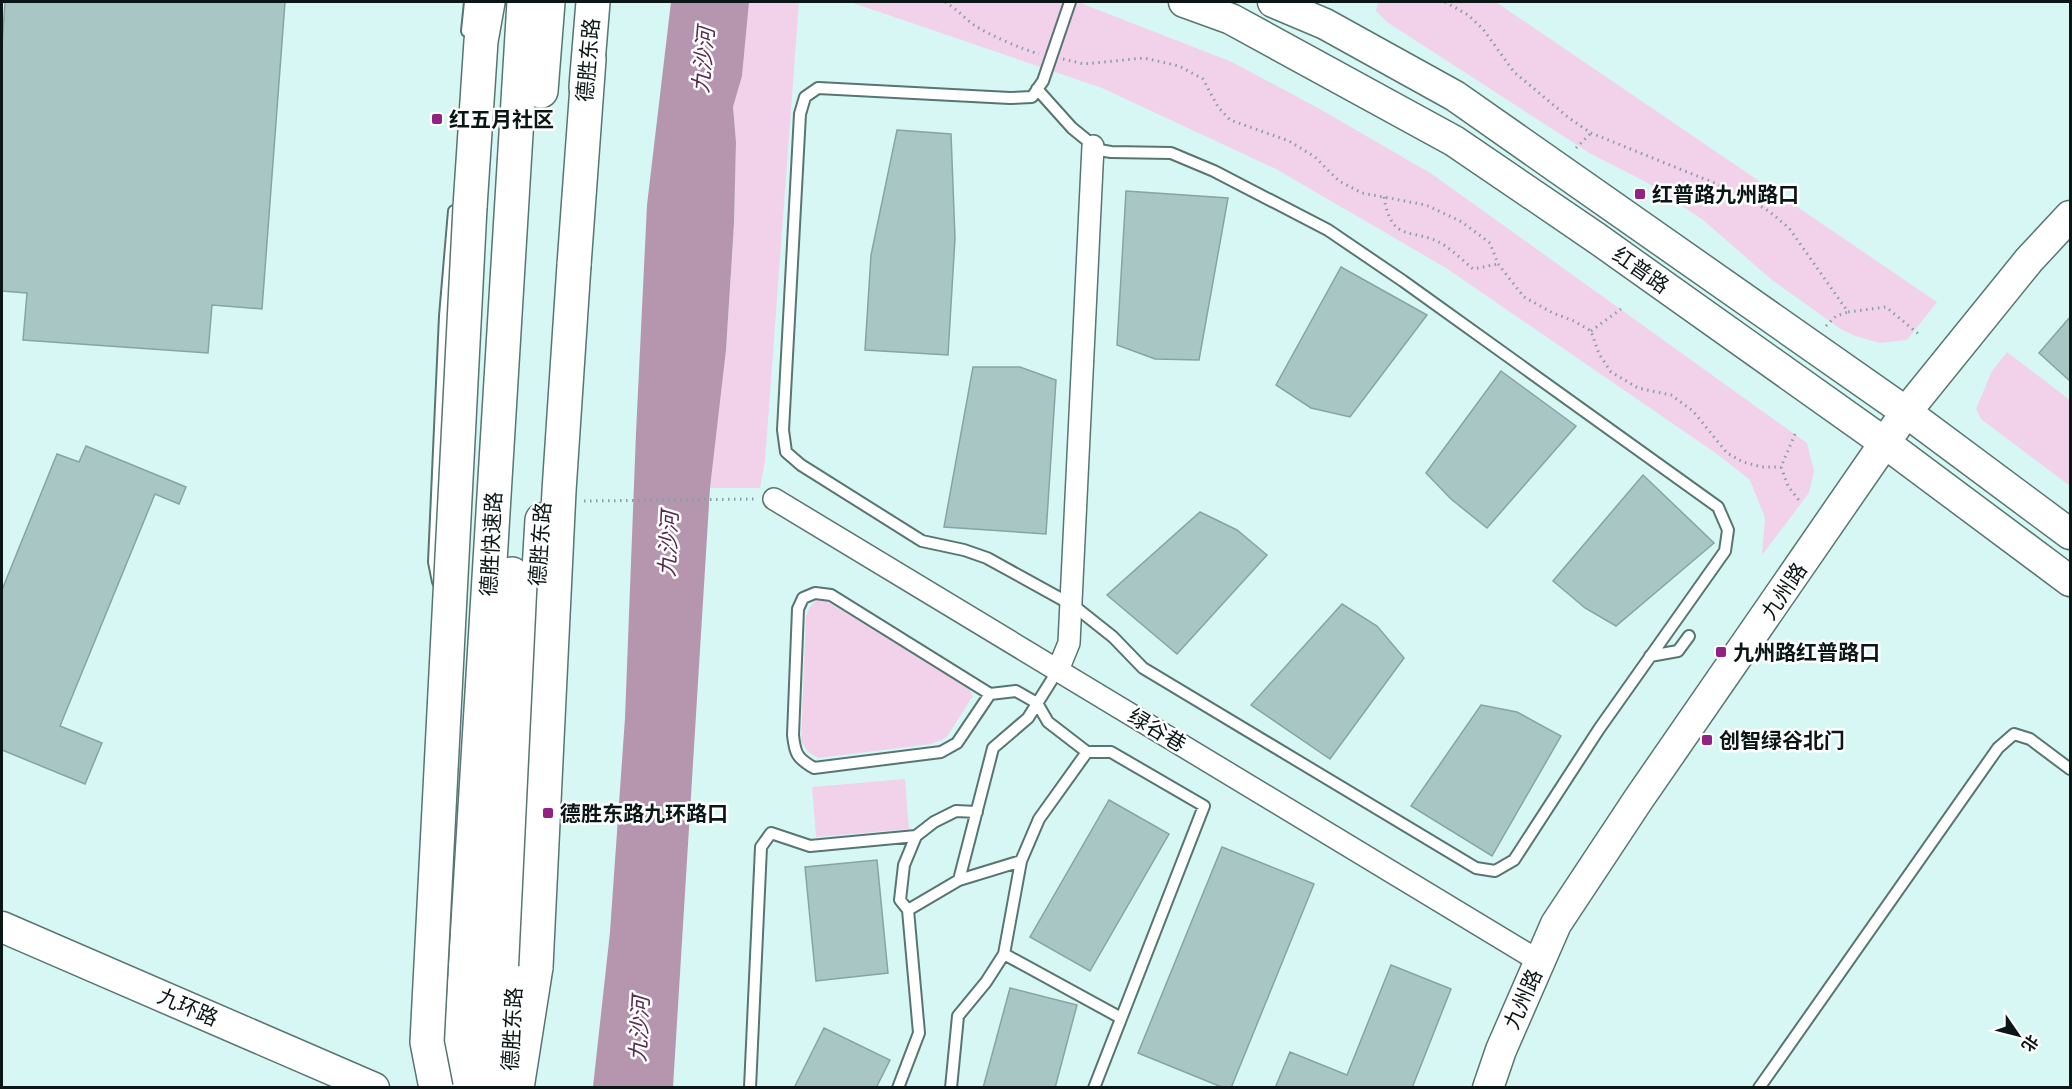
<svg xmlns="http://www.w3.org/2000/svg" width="2072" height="1089" font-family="Merriweather,'Noto Sans SC',serif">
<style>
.green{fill:#f2d2eb}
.water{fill:#b695af}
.building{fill:#a8c7c4;stroke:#86a5a2;stroke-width:1.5}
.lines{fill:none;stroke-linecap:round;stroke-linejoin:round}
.lane-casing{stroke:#587572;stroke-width:14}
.street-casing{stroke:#587572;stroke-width:24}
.secondary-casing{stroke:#587572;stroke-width:33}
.primary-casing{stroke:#587572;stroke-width:36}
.highway-casing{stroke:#587572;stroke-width:36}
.path{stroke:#879f9d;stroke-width:3;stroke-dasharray:1.5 4.5;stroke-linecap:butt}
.lane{stroke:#fff;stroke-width:10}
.street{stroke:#fff;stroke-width:21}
.secondary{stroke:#fff;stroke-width:30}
.primary{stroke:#fff;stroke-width:33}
.highway{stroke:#fff;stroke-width:33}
.highway-bridge-casing{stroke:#587572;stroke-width:36;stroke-linecap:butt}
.highway-bridge{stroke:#fff;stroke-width:33}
.poi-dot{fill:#912284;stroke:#fff;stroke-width:2}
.labels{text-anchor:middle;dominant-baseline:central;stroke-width:5;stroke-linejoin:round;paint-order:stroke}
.street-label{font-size:21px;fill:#0b1716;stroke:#fff}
.poi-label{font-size:21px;font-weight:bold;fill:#0b1716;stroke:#fff;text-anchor:start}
.water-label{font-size:22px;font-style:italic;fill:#592d52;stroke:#fff}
</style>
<rect width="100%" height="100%" fill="#d7f7f4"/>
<path class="green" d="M 749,2 L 799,2 L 765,461 L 760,488 L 710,488 L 726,350 L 734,224 L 736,142 L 733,107 L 742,76 Z
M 850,2 L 1078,2 L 1232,62 L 1318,108 L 1432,174 L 1807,443 L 1814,471 L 1809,493 L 1762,555 L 1765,518 L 1750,480 L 1717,454 L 1446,268 L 1276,169 L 1102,88 Z
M 1378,2 L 1496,2 L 1937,302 L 1907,340 L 1880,343 L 1855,336 L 1839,328 L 1772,280 L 1703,220 L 1646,182 L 1591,154 L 1387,22 L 1376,11 Z
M 2007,352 L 2070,400 L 2070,486 L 1981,419 L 1976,409 L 1992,371 Z
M 817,599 L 826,601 L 968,687 L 973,696 L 946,738 L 931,744 L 818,758 L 808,752 L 801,741 L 806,616 L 810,607 Z
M 905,779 L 909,829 L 816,837 L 812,787 Z"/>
<path class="water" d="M 671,2 L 749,2 L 742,76 L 733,107 L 736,142 L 734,224 L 726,350 L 710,488 L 673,1087 L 593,1087 L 610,932 L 625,718 L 636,433 L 647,205 Z"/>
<path class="building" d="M 5,2 L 285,2 L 262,309 L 212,305 L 208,353 L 23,340 L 27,293 L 2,291 L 2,46 Z
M 897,130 L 951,134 L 955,238 L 948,355 L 865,350 L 871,255 Z
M 1126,191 L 1228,198 L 1199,360 L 1155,359 L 1117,345 Z
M 1341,267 L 1427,315 L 1350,417 L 1311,408 L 1276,385 Z
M 2070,317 L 2070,381 L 2039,353 Z
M 973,367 L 1020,367 L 1056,380 L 1046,534 L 944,527 Z
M 1501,371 L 1576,426 L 1487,528 L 1451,499 L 1426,473 Z
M 86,446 L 186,487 L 179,504 L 155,494 L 60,726 L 102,743 L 85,784 L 2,750 L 2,590 L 57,454 L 79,462 Z
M 1643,475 L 1714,543 L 1616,626 L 1585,608 L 1553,581 Z
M 1200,512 L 1237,530 L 1267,555 L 1177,654 L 1107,595 Z
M 1342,604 L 1377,626 L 1404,658 L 1330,759 L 1251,705 Z
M 1481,705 L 1517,712 L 1561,736 L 1492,856 L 1411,806 Z
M 1109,800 L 1169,834 L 1090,971 L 1030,937 Z
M 1222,847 L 1314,884 L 1231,1088 L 1224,1088 L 1138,1053 Z
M 877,860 L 888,973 L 816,981 L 805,867 Z
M 1391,965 L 1451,989 L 1412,1088 L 1275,1088 L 1290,1052 L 1347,1075 Z
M 1010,988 L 1077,1005 L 1055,1088 L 983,1088 Z
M 824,1028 L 890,1060 L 876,1088 L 794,1088 Z"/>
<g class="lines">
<defs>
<path id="lane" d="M 467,31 L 470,2
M 1037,89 L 1072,128 L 1099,150 L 1111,152 L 1171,153 L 1214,171 L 1328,230 L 1403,281 L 1718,507 L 1728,530 L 1725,551 L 1599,729 L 1514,860 L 1495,871 L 1476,868 L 1143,668 L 1113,637 L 1074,606 L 987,558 L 964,550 L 922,541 L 801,465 L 786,452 L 783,430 L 800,114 L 805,97 L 818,88 L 1010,98 L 1032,97 L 1043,81 L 1070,2
M 438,582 L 434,562 L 445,316 L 454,211
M 1650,656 L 1678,651 L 1689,636
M 990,694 L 831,595 L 815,593 L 803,598 L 798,609 L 793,735 C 795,754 797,758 814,768 L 941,752 L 957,743 L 990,694 L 1016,691 L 1037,703 L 1048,722 L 1087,752 L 1111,752 L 1204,806 L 1094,1088
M 959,880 L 993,748 L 1028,718 L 1058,670
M 908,910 L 959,880 L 1021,861
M 1004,954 L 1121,1018
M 750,1088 L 761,847 L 771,833 L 810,846 L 916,836
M 898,1088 L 919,1033 L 908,910 L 900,900 L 904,865 L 916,836 L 934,822 L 956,811 L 977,812
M 951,1088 L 958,1016 L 986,982 L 1004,954 L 1021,861 L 1039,819 L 1087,752
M 1759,1088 L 1998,748 L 2014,734 L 2030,739 L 2070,769"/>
<path id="street" d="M 774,499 L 1539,961
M 1058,670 L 1069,643 L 1093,146"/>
<path id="secondary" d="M 1184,2 L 1231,19 L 1454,141 L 1595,237 L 1885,443 L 2070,581
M 1273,2 L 1325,24 L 1455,96 L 1906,412 L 2070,534
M 2,927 L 374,1088
M 1488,1088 L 1501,1050 L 1556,924 L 1638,800 L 1906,412 L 2029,260 L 2070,216"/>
<path id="primary" d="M 586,87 L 593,2
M 510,1053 L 542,520"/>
<path id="highway" d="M 541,91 L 548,2
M 470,207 L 481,41 L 488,2
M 574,265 L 589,59
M 458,1088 L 524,2
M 486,1088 L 512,574
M 517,1088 L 536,967"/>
</defs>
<use href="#lane" class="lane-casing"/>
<use href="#street" class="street-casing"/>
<use href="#secondary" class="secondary-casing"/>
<use href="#primary" class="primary-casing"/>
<use href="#highway" class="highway-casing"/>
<path class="path" d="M 945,2 C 956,8 964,18 974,25 C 987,34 1024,50 1039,54
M 1445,2 L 1468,15 L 1483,29 L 1514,72 L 1569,118 L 1591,133 L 1739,193 L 1770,212 L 1789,228 L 1848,312 L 1886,307 L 1921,336
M 1063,59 L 1084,64 L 1144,58 L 1179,66 L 1203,79 L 1218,107 L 1230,120 L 1289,141 L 1315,157 L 1339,181 L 1362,193 L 1426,205 L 1462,222 L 1490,243 L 1498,264 L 1524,297 L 1553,313 L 1574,321 L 1591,331 L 1599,354 L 1611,372 L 1638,388 L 1671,395 L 1693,411 L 1727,453 L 1743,462 L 1762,467 L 1781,467
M 1576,148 L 1591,133
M 1384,197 C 1392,246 1414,226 1444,245 C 1454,252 1464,261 1473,269 L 1498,264
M 1826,326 L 1836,316 L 1848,312
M 1591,331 L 1621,309
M 1795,434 L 1781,467 L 1788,486 L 1801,503
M 584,501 L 757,499"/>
<use href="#lane" class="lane"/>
<use href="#street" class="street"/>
<use href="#secondary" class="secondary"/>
<use href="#primary" class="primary"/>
<use href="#highway" class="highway"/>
<defs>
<path id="highway-bridge" d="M 536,967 L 559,491 L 574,265
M 436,1088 L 427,1042 L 470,207"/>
</defs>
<use href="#highway-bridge" class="highway-bridge-casing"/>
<use href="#highway-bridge" class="highway-bridge"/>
</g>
<g class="poi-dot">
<rect x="431" y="113" width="12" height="12" rx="3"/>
<rect x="1634" y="188" width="12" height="12" rx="3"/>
<rect x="1715" y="646" width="12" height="12" rx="3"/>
<rect x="1701" y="734" width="12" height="12" rx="3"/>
<rect x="542" y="807" width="12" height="12" rx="3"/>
</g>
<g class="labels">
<g class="street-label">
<text transform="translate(588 60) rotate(-85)">德胜东路</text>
<text transform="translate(1641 270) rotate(35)">红普路</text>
<text transform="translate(491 544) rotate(-87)">德胜快速路</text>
<text transform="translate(540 544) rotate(-86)">德胜东路</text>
<text transform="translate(1784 591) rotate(-56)">九州路</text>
<text transform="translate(1157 730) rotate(31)">绿谷巷</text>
<text transform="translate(1523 999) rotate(-66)">九州路</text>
<text transform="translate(188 1007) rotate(23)">九环路</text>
<text transform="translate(512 1029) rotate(-87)">德胜东路</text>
</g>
<g class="poi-label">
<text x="449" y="119">红五月社区</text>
<text x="1652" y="194">红普路九州路口</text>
<text x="1733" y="652">九州路红普路口</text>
<text x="1719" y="740">创智绿谷北门</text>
<text x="560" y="813">德胜东路九环路口</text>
</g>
<g class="water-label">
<text transform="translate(703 60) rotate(-85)">九沙河</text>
<text transform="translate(668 544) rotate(-87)">九沙河</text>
<text transform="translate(639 1029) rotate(-87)">九沙河</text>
</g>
</g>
<rect width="2072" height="1089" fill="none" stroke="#0b1716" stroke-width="6"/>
<g transform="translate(2018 1035) rotate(125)" stroke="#ffffff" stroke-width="4.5" paint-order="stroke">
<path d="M0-4.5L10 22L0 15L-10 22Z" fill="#0b1716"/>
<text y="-9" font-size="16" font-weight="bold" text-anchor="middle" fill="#0b1716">北</text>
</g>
</svg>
